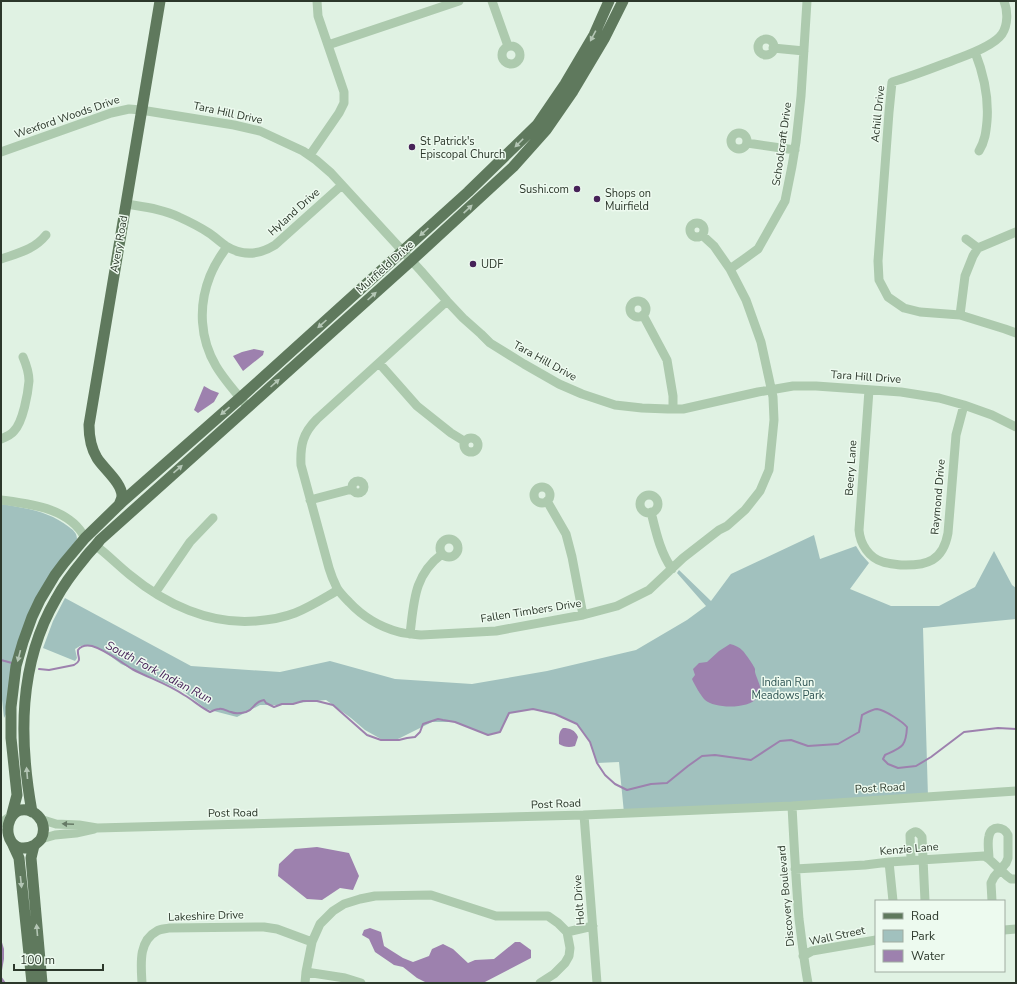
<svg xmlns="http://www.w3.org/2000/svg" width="1017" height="984" font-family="'Nunito Sans',sans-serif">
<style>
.green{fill:#a1c1be}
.water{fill:#9d81ae}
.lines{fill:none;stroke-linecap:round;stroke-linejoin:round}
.stream{stroke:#9d81ae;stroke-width:2}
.minor{stroke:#adcaae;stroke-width:9}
.major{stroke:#5f795d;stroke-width:11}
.oneway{fill:#b4c6b5}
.oneway2{fill:#667a66}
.poi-dot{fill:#462258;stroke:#edfaef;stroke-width:1.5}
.labels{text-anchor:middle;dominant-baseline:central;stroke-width:3;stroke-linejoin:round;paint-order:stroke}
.street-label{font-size:11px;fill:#2c382b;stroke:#edfaef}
.poi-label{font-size:11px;fill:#2c382b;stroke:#edfaef;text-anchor:start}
.park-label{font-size:11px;fill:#305554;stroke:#edfaef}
.water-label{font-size:12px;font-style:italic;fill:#462258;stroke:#edfaef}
</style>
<rect width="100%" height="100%" fill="#e0f2e3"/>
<path class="green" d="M 1,504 C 25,508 49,511 69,527 C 73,530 77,533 77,539 L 45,584 L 7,712 L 4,718 L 1,690 Z
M 814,535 L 820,559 L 856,546 L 861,554 L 869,563 L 850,589 L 891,606 L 939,606 L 975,587 L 994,551 L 1012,585 L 1016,588 L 1016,619 L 923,628 L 928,797 L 624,813 L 619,762 L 597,763 L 590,742 L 577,724 L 555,714 L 533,709 L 510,713 L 500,732 L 488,735 L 455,722 L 432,722 L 398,739 L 381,739 L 365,730 L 351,718 L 326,700 L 278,705 L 260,705 L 237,717 L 206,709 L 183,691 L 121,664 L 101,649 L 88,645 L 80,646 L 75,649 L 77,658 L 75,661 L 43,648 L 53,621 L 65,598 L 191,666 L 280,672 L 330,661 L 395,679 L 472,684 L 547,671 L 636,650 L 687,620 L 706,606 L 677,573 L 679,570 L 711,601 L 731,574 Z"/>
<path class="water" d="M 254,349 L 264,351 L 263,355 L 243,371 L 233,356 L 242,352 Z
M 204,386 L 211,390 L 219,393 L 214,402 L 198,413 L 194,410 Z
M 730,644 C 735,645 739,647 743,651 C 745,653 755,667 755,669 C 755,670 755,671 755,672 C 757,681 765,690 757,698 C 749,709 715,709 705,700 C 701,696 694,684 692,679 L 695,675 L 693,669 L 699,663 L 707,662 L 719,651 Z
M 563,728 C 570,728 575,730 578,737 L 575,746 C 569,748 564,747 559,744 C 559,738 558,732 563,728 Z
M 317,847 L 349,853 L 359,876 L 353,890 L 340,888 L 322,900 L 307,899 L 278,876 L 279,864 L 295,849 Z
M 1,923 L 1,939 L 4,949 L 4,959 L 1,976 L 6,983 L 1,983 Z
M 370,928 L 381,932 L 384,946 L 403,958 L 413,962 L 429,956 L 432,949 L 443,944 L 453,949 L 468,963 L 475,960 L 494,959 L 515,942 L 520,942 L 531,950 L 531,958 L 483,983 L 427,983 L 417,978 L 403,967 L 394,965 L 375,952 L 369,939 L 362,935 L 364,930 Z"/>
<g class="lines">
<path class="stream" d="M 1,660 L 12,663
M 39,669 L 49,670 L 74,665 C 83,660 77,657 78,650 C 81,646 87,645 92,646 C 106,650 119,661 132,669 C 149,678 168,684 184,695 C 193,700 200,707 210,712 C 212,711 216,709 219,709 C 223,708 227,711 231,712 C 235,714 242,713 246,712 C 255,709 253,702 264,700 L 266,703 L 274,707 L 282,704 L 293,704 L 303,701 L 317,701 L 333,705 L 367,735 L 381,740 L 399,740 L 407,738 L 415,737 L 420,732 L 423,724 L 438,719 L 443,720 L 455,722 L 488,735 L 500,732 L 509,713 L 533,709 L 555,714 L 577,724 L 590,742 L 597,763 L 605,775 L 615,784 L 627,790 L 651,784 L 667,783 L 688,766 L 702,756 L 715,755 L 751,760 L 780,741 L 791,740 L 808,746 L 838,744 L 859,732 L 862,715 C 866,713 873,709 877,709 C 885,710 903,722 907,727 C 906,747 902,747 885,755 L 883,759 L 888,764 L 898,768 L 916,766 L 931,757 L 964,732 L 998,728 L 1016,729"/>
<path class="minor" d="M 492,1 L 508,46
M 1004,1 C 1008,11 1008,25 1002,34 C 994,46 967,55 954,60 C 933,68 913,76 892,82 L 889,112 L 878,261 L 879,280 L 888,297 L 904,308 L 920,312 L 960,315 L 1005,329 L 1016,333
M758 47a8 8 0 1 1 16 0a8 8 0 1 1-16 0Z
M 328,45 L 459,1
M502 55a9 9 0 1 1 18 0a9 9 0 1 1-18 0Z
M 773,48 L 804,51
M 975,52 C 984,75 989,96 987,121 C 986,132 985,141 979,151
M731 141a8 8 0 1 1 16 0a8 8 0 1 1-16 0Z
M 747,143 L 795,150
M 1,152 L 111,113 L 129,109 L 141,110 L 234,125 L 260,131 L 303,151 L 316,160 L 331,173 L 421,271 L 447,301 L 463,318 L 481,334 L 490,343 L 524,364 L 559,384 L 582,394 L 615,405 L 642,408 L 668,409 L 683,409 L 758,392 L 793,386 L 816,386 L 901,392 L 939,398 L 964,405 L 992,415 L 1016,427
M 310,155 L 339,113 L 344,103 L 344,92 L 318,16 L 317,1
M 126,204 C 144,207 163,209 179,217 C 190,222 200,227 209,233 C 215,237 220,242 226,246 C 242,256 259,255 275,245 L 342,185
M690 230a7 7 0 1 1 14 0a7 7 0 1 1-14 0Z
M 966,239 L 978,248
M 227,247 C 220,256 214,266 210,276 C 198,306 200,339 216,366 C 225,381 237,394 248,407
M 1,259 C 18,253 34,250 46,235
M 730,269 L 747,257 L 758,249 L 785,201 L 792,166 L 796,142 L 801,96 L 807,1
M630 309a8 8 0 1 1 16 0a8 8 0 1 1-16 0Z
M 447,301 L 317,419 C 303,433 300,445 301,465 L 329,568 C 331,575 334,582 337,588 C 340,593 345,598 349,602 C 363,617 380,627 399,632 C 406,634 414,634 421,635 L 496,631 L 583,615 L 617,606 L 649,590 L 683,558 L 719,530 L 727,526 L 745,510 L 760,491 L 769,470 L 774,420 L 773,397 L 761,342 L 746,300 L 730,269 L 714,246 L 702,235
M 643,315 L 667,360 L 673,396 L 673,409
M 960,315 L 965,276 L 973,256 L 978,248 L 1016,232
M 379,363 L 417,406 L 451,433 L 464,441
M 869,390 L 859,530 C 860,544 869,558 883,562 C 889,564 895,564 901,565 C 927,566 943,561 948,533 L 956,435 L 964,405
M464 445a7 7 0 1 1 14 0a7 7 0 1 1-14 0Z
M 1,439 C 6,437 11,435 14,431 C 23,422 28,393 29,381 C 29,372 26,364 23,357
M352 487a6 6 0 1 1 12 0a6 6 0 1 1-12 0Z
M534 495a8 8 0 1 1 16 0a8 8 0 1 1-16 0Z
M640 504a9 9 0 1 1 18 0a9 9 0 1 1-18 0Z
M 1,500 C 30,504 70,508 85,538
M 310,500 L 352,489
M 547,501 L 566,534 L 572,557 L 583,615
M 651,512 C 656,532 660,552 672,569
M440 548a9 9 0 1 1 18 0a9 9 0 1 1-18 0Z
M 97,544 L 100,549 C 110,557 120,567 130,575 C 165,604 210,625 256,621 C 269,620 282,618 295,613 C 310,607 324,598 338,590
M 155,593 L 190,542 L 213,518
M 410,634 C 414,601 414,575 442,554
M 792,806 C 794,844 796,882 799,919 C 802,941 804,962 808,983
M 584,815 L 597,983
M 40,819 L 56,824 L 79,825 L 97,828 L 584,815 L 792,806 L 1016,791
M 1,823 L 8,818
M 41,839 L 55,835 L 76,833 L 94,829
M 989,859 C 989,852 987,843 989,836 C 991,825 1004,826 1008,835 L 1008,858 L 1006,863 L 994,877 L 991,883 L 992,901
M 911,860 L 910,835 C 915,830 918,831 922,837 L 925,901
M 889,862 L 893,901
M 795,869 L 865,865 L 889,862 L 984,856 L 989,859 L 1007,876 L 1011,879 L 1016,879
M 1004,930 L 1016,929
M 567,932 L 593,926
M 803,956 L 812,951 L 876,940
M 306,972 L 345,978 L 361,983
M 142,983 C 141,965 138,941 157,931 C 160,929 165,929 169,928 L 264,927 L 277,929 L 312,942
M 305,983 L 306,972 L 312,942 L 320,924 L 333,911 L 344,904 L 360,899 L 375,896 L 431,895 L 496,916 L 548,916 L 558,923 L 567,932 L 570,948 L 569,956 L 565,963 L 554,974 L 540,983"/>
<path class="major" d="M 119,505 C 120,502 122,499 122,496 C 122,483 104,469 97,458 C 91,448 89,436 89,425 L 160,1
M 32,812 C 19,740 18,664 56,599 C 64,584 74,571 84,559 C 89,552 95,547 100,540 L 411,261 L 513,167 L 546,130 L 573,91 L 604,39 L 623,1
M 12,814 L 17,795 L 11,738 L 11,707 L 16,666 L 23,642 L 32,617 L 40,600 L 55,575 L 64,563 L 85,538 L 123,501 L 240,398 L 468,192 L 537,125 L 565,84 L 594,35 L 609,1
M 13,845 L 19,858 L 32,983
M 35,845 C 4,860 0,815 21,810 C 27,809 33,811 38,816 C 44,822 45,832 41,839 C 39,842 36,843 34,846 C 33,849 32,854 31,858 L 42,983"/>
</g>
<defs><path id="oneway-solid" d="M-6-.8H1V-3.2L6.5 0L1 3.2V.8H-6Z"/></defs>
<g class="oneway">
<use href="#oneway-solid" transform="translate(593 36) rotate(118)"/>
<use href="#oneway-solid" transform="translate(519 143) rotate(135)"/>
<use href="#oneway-solid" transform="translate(468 209) rotate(-43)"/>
<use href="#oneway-solid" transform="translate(424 232) rotate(138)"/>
<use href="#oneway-solid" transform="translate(372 296) rotate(-42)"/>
<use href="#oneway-solid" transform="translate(322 324) rotate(138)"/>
<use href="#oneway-solid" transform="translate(275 383) rotate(-42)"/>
<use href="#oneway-solid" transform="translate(225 411) rotate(139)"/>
<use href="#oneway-solid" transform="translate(178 469) rotate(-41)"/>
<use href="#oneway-solid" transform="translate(19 656) rotate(104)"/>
<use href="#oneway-solid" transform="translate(27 773) rotate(-95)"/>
<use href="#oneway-solid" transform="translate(21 882) rotate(84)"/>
<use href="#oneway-solid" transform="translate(37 930) rotate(-95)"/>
</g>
<use class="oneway2" href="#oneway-solid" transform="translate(68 824) rotate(-178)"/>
<g class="poi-dot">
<circle cx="412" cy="147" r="4"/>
<circle cx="577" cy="189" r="4"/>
<circle cx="597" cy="199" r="4"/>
<circle cx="473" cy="264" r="4"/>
</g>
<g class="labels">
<g class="street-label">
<text transform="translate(228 113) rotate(12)">Tara Hill Drive</text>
<text transform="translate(878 114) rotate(-84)">Achill Drive</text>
<text transform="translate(67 117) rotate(-19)">Wexford Woods Drive</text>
<text transform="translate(782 144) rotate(-82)">Schoolcraft Drive</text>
<text transform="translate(294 212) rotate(-42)">Hyland Drive</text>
<text transform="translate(119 244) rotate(-80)">Avery Road</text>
<text transform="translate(385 267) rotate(-42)">Muirfield Drive</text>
<text transform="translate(545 361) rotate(29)">Tara Hill Drive</text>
<text transform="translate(866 377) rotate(4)">Tara Hill Drive</text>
<text transform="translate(851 468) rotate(-86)">Beery Lane</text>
<text transform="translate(938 497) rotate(-85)">Raymond Drive</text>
<text transform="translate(531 611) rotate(-9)">Fallen Timbers Drive</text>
<text transform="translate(880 788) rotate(-3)">Post Road</text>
<text transform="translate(556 804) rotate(-2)">Post Road</text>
<text transform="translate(233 813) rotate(-1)">Post Road</text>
<text transform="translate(909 849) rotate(-5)">Kenzie Lane</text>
<text transform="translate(786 896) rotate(-95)">Discovery Boulevard</text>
<text transform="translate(579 900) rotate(-94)">Holt Drive</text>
<text transform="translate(206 916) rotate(-2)">Lakeshire Drive</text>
<text transform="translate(837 936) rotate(-12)">Wall Street</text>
</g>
<g class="poi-label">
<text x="420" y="141">St Patrick's<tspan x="420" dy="13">Episcopal Church</tspan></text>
<text x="569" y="189" text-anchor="end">Sushi.com</text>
<text x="605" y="193">Shops on<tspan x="605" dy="13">Muirfield</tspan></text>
<text x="481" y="264">UDF</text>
</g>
<g class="park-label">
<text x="788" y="682">Indian Run<tspan x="788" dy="13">Meadows Park</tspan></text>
</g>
<g class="water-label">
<text transform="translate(159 672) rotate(28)">South Fork Indian Run</text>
</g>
</g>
<rect width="1017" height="984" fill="none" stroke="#2c382b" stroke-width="4"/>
<rect x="875" y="900" width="130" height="72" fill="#edfaef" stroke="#a0aca1"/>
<rect x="883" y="913" width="20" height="6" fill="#5f795d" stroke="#a0aca1"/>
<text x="911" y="920" font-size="12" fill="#2c382b">Road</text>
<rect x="883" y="930" width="20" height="12" fill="#a1c1be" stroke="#a0aca1"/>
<text x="911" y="940" font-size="12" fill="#2c382b">Park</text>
<rect x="883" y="950" width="20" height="12" fill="#9d81ae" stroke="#a0aca1"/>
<text x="911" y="960" font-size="12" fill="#2c382b">Water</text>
<path d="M14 964v6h89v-6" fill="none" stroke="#2c382b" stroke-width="2"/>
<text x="20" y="964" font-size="12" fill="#2c382b" stroke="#edfaef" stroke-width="3" paint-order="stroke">100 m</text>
</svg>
